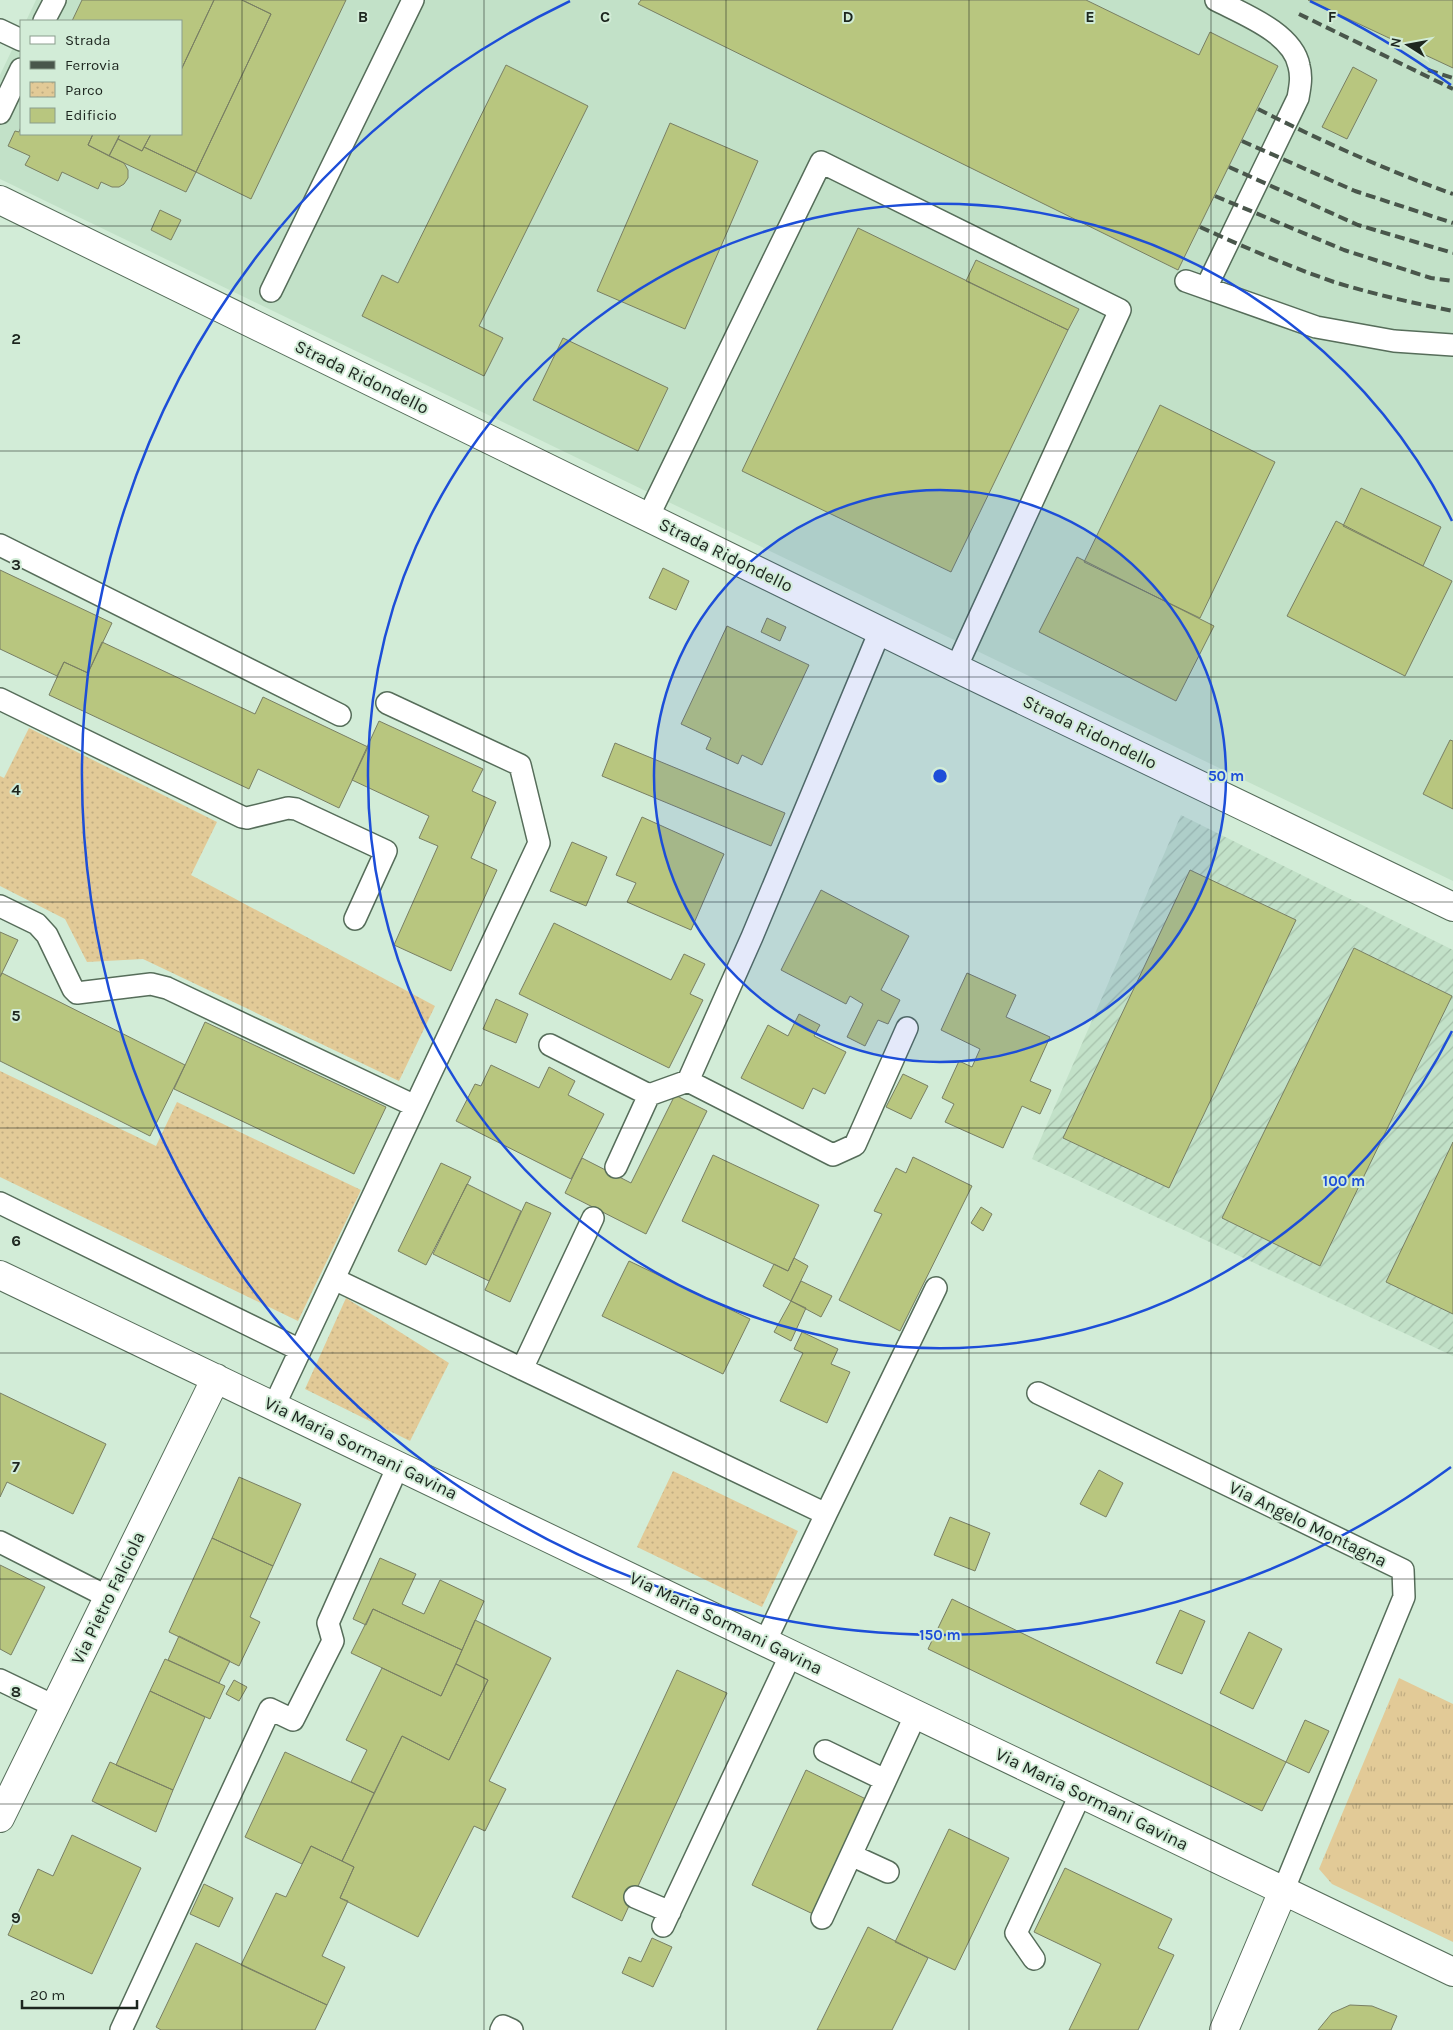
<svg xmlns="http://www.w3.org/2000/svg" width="1453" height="2030" font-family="Karla,sans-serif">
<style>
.built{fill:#c2e1c8}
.industrial{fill:url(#industrial-furrows)}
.grass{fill:url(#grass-tufts)}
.park{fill:url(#park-dots)}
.building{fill:#b8c67f;stroke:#797f64}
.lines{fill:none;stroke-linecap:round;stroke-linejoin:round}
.lane-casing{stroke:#566d5a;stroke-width:24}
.street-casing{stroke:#566d5a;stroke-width:30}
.lane{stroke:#fff;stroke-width:21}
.street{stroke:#fff;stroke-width:28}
.rail{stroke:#49564b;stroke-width:4;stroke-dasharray:10 5;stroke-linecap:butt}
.grid{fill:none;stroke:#1d261f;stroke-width:1;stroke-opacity:0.55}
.ring{fill:none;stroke:#1d4ed8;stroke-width:2.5}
.labels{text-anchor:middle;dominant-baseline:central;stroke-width:4;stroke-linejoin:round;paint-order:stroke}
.street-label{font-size:18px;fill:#1d261f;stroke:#d2ecd7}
.grid-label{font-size:16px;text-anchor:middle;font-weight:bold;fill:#1d261f;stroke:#d2ecd7;stroke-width:4;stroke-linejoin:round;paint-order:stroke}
.centre{fill:#1d4ed8;stroke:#d2ecd7;stroke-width:2.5}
.ring-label{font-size:15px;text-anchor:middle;font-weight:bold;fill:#1d4ed8;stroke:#d2ecd7;stroke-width:4;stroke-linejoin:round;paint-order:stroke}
</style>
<defs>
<pattern id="industrial-furrows" width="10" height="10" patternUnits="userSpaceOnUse" patternTransform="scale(1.25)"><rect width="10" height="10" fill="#c2e1c8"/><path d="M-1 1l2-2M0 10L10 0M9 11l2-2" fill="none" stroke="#a6c1ab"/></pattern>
<pattern id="grass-tufts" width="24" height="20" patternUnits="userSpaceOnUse" patternTransform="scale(1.25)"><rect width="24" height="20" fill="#e2ca97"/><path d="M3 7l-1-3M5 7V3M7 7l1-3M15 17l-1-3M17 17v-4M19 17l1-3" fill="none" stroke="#c1ad82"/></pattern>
<pattern id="park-dots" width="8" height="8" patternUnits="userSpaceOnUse" patternTransform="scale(1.25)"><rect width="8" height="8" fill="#e2ca97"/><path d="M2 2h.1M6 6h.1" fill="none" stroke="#c1ad82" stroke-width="1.8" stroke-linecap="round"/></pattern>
</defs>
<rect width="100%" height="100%" fill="#d2ecd7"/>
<path class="built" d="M 36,0 L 1453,0 L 1453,881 L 0,179 L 0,75 L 21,31 L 21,134 L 181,134 L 181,21 L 26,21 Z"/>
<path class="industrial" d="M 1181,815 L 1453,950 L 1453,1356 L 1032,1159 Z"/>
<path class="grass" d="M 1399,1678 L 1453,1704 L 1453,1942 L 1332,1884 L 1319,1869 Z"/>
<path class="park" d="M 29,728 L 217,822 L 191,875 L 435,1006 L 399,1081 L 143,959 L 87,962 L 65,919 L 0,886 L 0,776 L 4,778 Z
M 0,1071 L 156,1146 L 177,1102 L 361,1190 L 298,1321 L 0,1177 Z
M 346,1298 L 449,1363 L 410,1441 L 305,1389 Z
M 673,1471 L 798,1531 L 762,1607 L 637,1547 Z"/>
<path class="building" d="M 82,0 L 214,0 L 181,70 L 181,21 L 72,21 Z
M 214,0 L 242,0 L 271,14 L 196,172 L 144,147 L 151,134 L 181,134 L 181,70 Z
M 242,0 L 346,0 L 251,199 L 196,172 L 271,14 Z
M 641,0 L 1086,0 L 1199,55 L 1210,32 L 1278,66 L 1178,270 L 638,4 Z
M 1308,0 L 1453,0 L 1453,68 Z
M 506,65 L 588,106 L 479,326 L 503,338 L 484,376 L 362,316 L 382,275 L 398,283 Z
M 1353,67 L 1377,80 L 1347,139 L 1322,127 Z
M 670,123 L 758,161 L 685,329 L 597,291 Z
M 21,127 L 21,134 L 93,134 L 88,145 L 124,163 L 128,170 L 128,178 L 124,184 L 119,187 L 112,187 L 101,182 L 98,189 L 62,172 L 58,181 L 25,165 L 30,156 L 8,146 L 15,131 L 19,132 Z
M 93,134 L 120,134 L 109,156 L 88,145 Z
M 120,134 L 151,134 L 142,151 L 118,139 Z
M 118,139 L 142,151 L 144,147 L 196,172 L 186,192 L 109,156 Z
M 160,210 L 181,220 L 171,240 L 151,230 Z
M 858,228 L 1068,330 L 951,572 L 742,471 Z
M 976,260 L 1079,309 L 1068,330 L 966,281 Z
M 563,338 L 668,388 L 638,451 L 533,400 Z
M 1160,405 L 1275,462 L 1200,618 L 1084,562 Z
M 1361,488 L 1441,527 L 1423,566 L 1343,526 Z
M 1336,521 L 1452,581 L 1405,676 L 1287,616 Z
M 1077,557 L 1214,626 L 1176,701 L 1039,632 Z
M 663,568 L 689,581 L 676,610 L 649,598 Z
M 0,570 L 112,623 L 88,673 L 64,662 L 57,676 L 0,649 Z
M 767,618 L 786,627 L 780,641 L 761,632 Z
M 727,626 L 809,665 L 762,765 L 742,755 L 738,764 L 706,749 L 711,738 L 681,724 Z
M 102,642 L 255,714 L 263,697 L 368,747 L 339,808 L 258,769 L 249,789 L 49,695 L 64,662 L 88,673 Z
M 379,721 L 483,769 L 472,791 L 496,802 L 471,858 L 497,870 L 451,971 L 394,945 L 438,846 L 419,838 L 429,816 L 352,780 Z
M 1450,740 L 1453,741 L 1453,809 L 1423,794 Z
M 615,743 L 785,813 L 771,846 L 602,776 Z
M 642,817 L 724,854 L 691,930 L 627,902 L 636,883 L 616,875 Z
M 572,842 L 607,857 L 586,906 L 550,891 Z
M 1190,870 L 1296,920 L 1169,1188 L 1063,1138 Z
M 821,890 L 909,936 L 881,990 L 900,1000 L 888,1024 L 878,1020 L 865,1046 L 847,1037 L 863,1004 L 850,996 L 846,1004 L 781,970 Z
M 554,923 L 671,980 L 684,954 L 705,964 L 690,994 L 703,1000 L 669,1068 L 519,994 Z
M 0,932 L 18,940 L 0,977 Z
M 1354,948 L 1452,996 L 1320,1266 L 1222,1218 Z
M 2,973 L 185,1065 L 150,1136 L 0,1061 L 0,977 Z
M 967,973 L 1016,995 L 1006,1017 L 1050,1037 L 1030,1081 L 1051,1090 L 1040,1114 L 1022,1106 L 1003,1148 L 945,1122 L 954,1104 L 942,1098 L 959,1061 L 972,1067 L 980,1049 L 941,1030 Z
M 496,999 L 528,1014 L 516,1043 L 483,1029 Z
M 799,1014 L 820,1025 L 814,1036 L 846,1052 L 825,1094 L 813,1088 L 803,1109 L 741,1078 L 768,1025 L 788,1036 Z
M 205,1022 L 386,1107 L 354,1174 L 174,1089 Z
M 491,1065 L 539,1088 L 549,1067 L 575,1081 L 568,1095 L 604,1114 L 571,1179 L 456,1121 L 475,1084 L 481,1086 Z
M 903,1074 L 928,1086 L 911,1119 L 886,1107 Z
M 675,1095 L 707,1111 L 646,1234 L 565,1193 L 582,1158 L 631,1183 Z
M 1453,1142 L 1453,1314 L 1386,1282 Z
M 713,1155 L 819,1205 L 788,1271 L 682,1221 Z
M 913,1157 L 972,1186 L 900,1331 L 839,1300 L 882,1214 L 874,1211 L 896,1168 L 906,1173 Z
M 441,1163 L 471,1177 L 426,1265 L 398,1251 Z
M 467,1184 L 521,1211 L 489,1281 L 433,1254 Z
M 526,1202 L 551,1213 L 510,1302 L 485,1290 Z
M 981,1207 L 992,1214 L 983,1231 L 971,1223 Z
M 794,1258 L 808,1266 L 791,1301 L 763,1286 L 774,1264 L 788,1271 Z
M 629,1261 L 750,1319 L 723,1374 L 602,1316 Z
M 801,1281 L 832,1296 L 821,1317 L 791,1301 Z
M 791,1301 L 806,1308 L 791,1341 L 774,1332 Z
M 802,1332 L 838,1349 L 831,1364 L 850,1372 L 827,1423 L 780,1401 L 803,1353 L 794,1349 Z
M 0,1393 L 106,1444 L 73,1514 L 7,1482 L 0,1497 Z
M 1099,1470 L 1123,1483 L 1106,1517 L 1080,1504 Z
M 239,1477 L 301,1504 L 273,1566 L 212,1538 Z
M 950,1517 L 990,1533 L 975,1571 L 934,1555 Z
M 212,1538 L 273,1566 L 250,1617 L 260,1622 L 239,1666 L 169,1632 Z
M 380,1558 L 416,1574 L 402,1604 L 424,1614 L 440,1580 L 484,1601 L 462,1650 L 373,1609 L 366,1625 L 353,1619 Z
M 0,1565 L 45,1587 L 11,1655 L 0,1649 Z
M 952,1599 L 1286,1762 L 1262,1811 L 928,1649 Z
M 373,1609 L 462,1650 L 441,1696 L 351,1653 Z
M 1180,1610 L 1205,1621 L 1182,1674 L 1156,1663 Z
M 475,1620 L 551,1658 L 489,1781 L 506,1789 L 485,1831 L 474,1826 L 418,1937 L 340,1898 L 354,1867 L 342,1861 L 402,1736 L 449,1760 L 488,1680 L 456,1664 Z
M 1249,1632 L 1282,1649 L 1253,1709 L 1220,1693 Z
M 179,1636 L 230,1661 L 219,1683 L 168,1660 Z
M 165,1659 L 225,1686 L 210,1719 L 150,1691 Z
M 456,1664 L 488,1680 L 449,1760 L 402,1736 L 374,1793 L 351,1782 L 367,1750 L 346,1740 L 382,1668 L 441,1696 Z
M 677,1670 L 727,1693 L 622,1921 L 572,1897 Z
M 234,1680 L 247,1687 L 239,1701 L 226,1694 Z
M 150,1691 L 205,1717 L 173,1790 L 116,1765 Z
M 1305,1720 L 1329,1731 L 1309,1773 L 1286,1762 Z
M 285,1752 L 374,1793 L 342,1861 L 311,1846 L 302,1864 L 245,1837 Z
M 110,1762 L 173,1790 L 156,1832 L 92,1801 Z
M 806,1770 L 868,1800 L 813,1914 L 752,1885 Z
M 949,1829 L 1009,1858 L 955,1970 L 895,1942 Z
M 72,1835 L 141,1868 L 92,1974 L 8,1935 L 38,1869 L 53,1876 Z
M 311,1846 L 354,1867 L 340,1898 L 348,1901 L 322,1956 L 345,1967 L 327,2005 L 241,1965 L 276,1893 L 286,1897 Z
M 1065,1868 L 1172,1919 L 1158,1948 L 1174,1955 L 1138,2030 L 1069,2030 L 1101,1964 L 1034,1932 Z
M 204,1884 L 233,1898 L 219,1927 L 190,1914 Z
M 868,1927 L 928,1958 L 892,2030 L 817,2030 Z
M 652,1938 L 672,1947 L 653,1987 L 622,1973 L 629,1957 L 641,1962 Z
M 196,1943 L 327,2005 L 315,2030 L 161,2030 L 156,2027 Z
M 1350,2005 L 1372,2006 L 1397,2016 L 1391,2030 L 1318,2030 L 1332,2013 Z"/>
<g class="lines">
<defs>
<path id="lane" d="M 44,21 L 55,0
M 0,30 L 21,40
M 0,113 L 21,69
M 1186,281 L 1316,327 L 1394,341 L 1453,345
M 1206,288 L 1298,98 C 1300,87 1302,77 1299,66 C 1293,33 1243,14 1216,0
M 271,291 L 413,0
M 648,517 L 821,162 L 1120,310 L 956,668
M 0,545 L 340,715
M 0,699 L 242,817 L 247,818 L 288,808 L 296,809 L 386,851 L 355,919
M 0,906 L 37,924 L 47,935 L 73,989 L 77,993 L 151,984 L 167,988 L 415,1106
M 550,1045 L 649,1095 L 688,1081 L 833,1155 L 855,1145 L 907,1028
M 688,1081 L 752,937 L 880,631
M 616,1167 L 649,1095
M 0,1203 L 300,1350
M 334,1279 L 826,1514 L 765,1642
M 522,1369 L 593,1218
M 1038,1393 L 1403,1570 L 1404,1597 L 1283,1891
M 274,1406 L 539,843 L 520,765 L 387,703
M 826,1514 L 936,1288
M 0,1542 L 108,1597
M 0,1680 L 54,1706
M 825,1751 L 885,1780
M 851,1855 L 888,1872
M 635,1897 L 670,1912
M 822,1918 L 916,1714
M 663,1926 L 791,1654
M 1034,1959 L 1016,1933 L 1081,1793
M 121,2030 L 270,1709 L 293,1720 L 333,1641 L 328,1623 L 398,1466
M 501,2030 L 503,2026 L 512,2030"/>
<path id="street" d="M 0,200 L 956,668 L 1453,907
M 0,1275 L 1453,1972
M 0,1818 L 216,1378
M 1224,2030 L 1283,1891"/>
</defs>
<use href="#lane" class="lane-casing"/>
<use href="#street" class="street-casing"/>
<use href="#lane" class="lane"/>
<use href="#street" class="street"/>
<path class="rail" d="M 1299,14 L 1453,89
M 1428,70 L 1453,78
M 1258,109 C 1321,141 1386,170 1453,194
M 1242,141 L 1355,191 L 1453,223
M 1229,167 L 1358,225 L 1453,253
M 1215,196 L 1344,250 L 1431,278 L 1453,281
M 1200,227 C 1244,247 1288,266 1334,282 C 1373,294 1413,303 1453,311"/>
</g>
<path class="grid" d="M 242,0 L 242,2030M 484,0 L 484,2030M 726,0 L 726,2030M 969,0 L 969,2030M 1211,0 L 1211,2030M 0,226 L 1453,226M 0,451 L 1453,451M 0,677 L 1453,677M 0,902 L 1453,902M 0,1128 L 1453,1128M 0,1353 L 1453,1353M 0,1579 L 1453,1579M 0,1804 L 1453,1804"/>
<circle cx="940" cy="776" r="286" fill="#1d4ed8" fill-opacity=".12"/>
<g class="ring">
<circle cx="940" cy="776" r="286"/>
<path d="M1452 1031A572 572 0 1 1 1452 521"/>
<path d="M1451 1467A859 859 0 1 1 570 1M1310 1A859 859 0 0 1 1451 85"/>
</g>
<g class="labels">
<g class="street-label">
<text transform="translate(362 377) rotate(26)">Strada Ridondello</text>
<text transform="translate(726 555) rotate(26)">Strada Ridondello</text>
<text transform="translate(1090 732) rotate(26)">Strada Ridondello</text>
<text transform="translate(361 1448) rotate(26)">Via Maria Sormani Gavina</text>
<text transform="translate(1308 1524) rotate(26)">Via Angelo Montagna</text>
<text transform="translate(108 1598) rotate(-64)">Via Pietro Falciola</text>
<text transform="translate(726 1623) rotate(26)">Via Maria Sormani Gavina</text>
<text transform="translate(1092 1799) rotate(26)">Via Maria Sormani Gavina</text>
</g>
</g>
<g class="grid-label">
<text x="363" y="22">B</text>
<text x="605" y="22">C</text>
<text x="848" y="22">D</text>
<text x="1090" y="22">E</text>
<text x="1332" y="22">F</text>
<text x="16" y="344">2</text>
<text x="16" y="570">3</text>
<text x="16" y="795">4</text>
<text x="16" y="1021">5</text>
<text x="16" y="1246">6</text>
<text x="16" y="1472">7</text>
<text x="16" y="1697">8</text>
<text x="16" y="1923">9</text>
</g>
<circle cx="940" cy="776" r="8" class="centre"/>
<g class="ring-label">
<text x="1226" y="781">50 m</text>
<text x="1344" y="1186">100 m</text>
<text x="940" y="1640">150 m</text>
</g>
<rect x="20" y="20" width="162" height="115" fill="#d2ecd7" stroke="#8a9d8d"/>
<rect x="30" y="36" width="25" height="8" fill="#ffffff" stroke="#8a9d8d"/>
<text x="65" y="45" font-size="15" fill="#1d261f">Strada</text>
<rect x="30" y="61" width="25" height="8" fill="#49564b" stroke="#8a9d8d"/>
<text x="65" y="70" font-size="15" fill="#1d261f">Ferrovia</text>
<rect x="30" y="82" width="25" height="15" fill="url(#park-dots)" stroke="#8a9d8d"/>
<text x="65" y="95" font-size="15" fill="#1d261f">Parco</text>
<rect x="30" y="108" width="25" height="15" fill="#b8c67f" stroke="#8a9d8d"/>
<text x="65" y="120" font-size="15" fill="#1d261f">Edificio</text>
<g transform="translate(1408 45) rotate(281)" stroke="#d2ecd7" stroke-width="4" paint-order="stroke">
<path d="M0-4L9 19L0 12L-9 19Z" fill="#1d261f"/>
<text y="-8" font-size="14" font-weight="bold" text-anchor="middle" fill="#1d261f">N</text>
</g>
<path d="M22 2000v8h115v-8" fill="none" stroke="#1d261f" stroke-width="2.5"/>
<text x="30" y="2000" font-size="15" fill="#1d261f" stroke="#d2ecd7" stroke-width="4" paint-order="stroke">20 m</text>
</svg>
